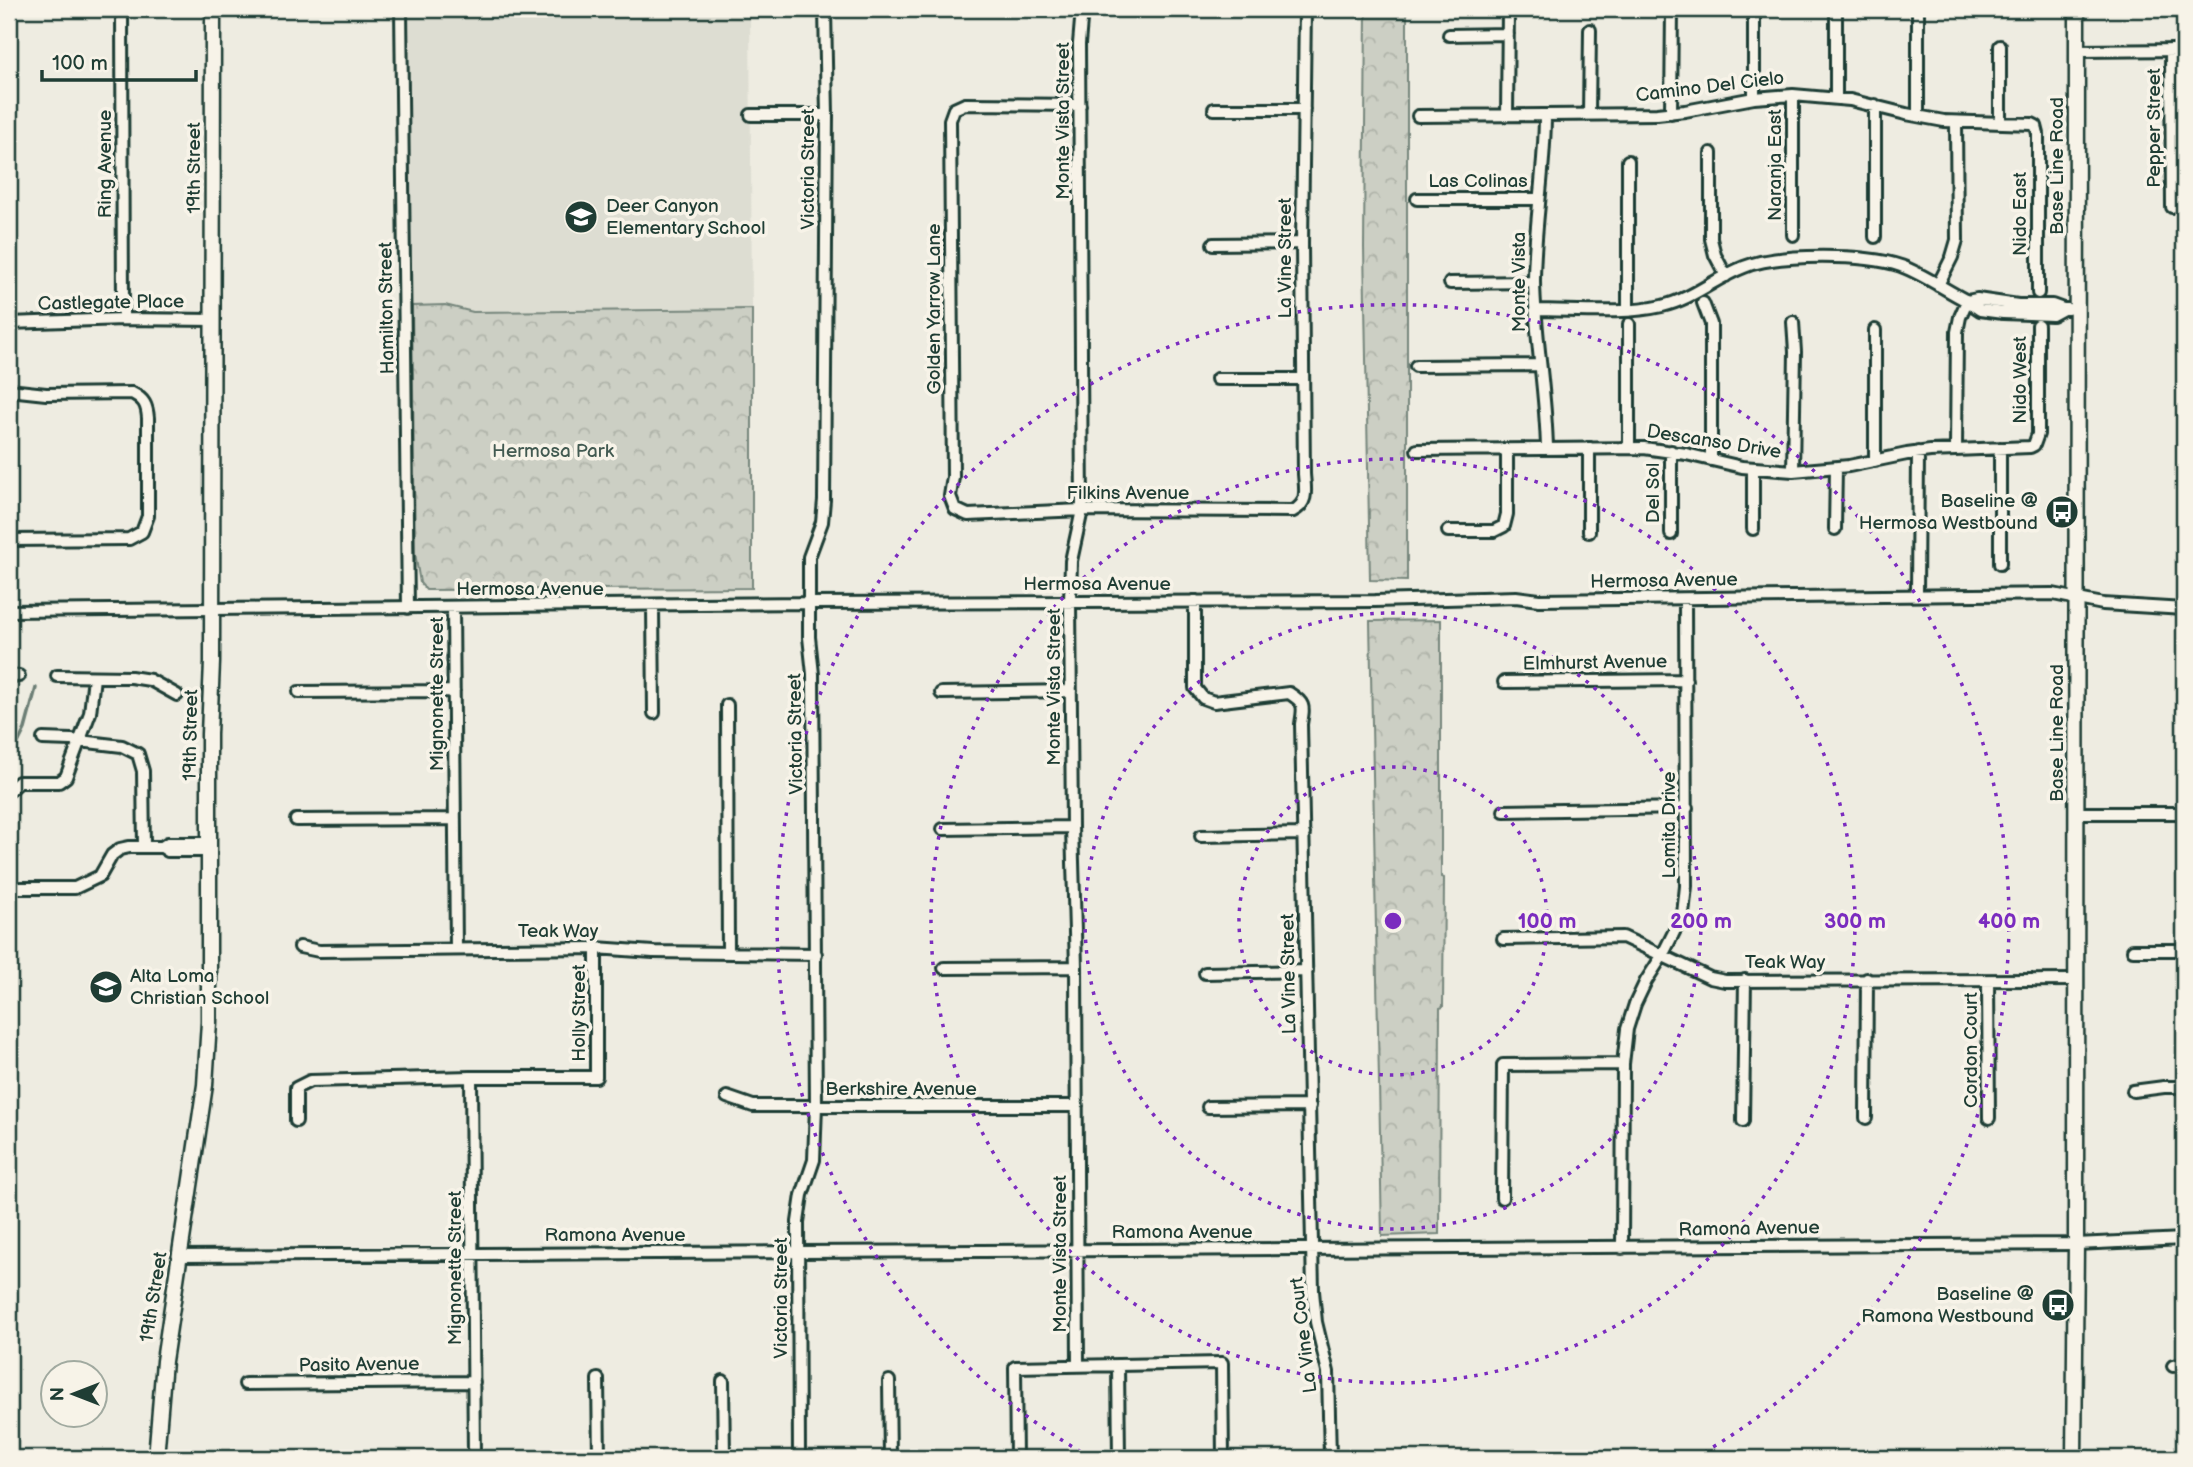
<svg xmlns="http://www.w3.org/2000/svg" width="2193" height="1467" font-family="'Balsamiq Sans',sans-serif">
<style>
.built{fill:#ddddd2}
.forest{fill:url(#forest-crowns);stroke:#76867c;stroke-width:2}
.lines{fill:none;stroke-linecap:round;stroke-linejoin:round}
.stream{stroke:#6c7e74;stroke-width:3.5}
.minor-casing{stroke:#1f3d34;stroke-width:16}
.major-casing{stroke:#1f3d34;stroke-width:19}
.minor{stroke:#f7f3e8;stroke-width:10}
.major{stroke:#f7f3e8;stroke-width:14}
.ring{fill:none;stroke:#7b2cbf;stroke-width:3.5;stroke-dasharray:3.5 7}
.labels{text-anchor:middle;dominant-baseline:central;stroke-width:7;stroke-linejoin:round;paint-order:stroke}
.street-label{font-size:19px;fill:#1f3d34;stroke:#f7f3e8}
.poi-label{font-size:19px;fill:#1f3d34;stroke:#f7f3e8;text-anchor:start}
.park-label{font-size:19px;fill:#425a51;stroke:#f7f3e8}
.centre{fill:#7b2cbf;stroke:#f7f3e8;stroke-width:3.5}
.ring-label{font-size:21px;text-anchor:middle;font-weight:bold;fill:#7b2cbf;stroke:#f7f3e8;stroke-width:7;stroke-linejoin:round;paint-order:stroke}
</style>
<defs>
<pattern id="forest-crowns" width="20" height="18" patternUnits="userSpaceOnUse" patternTransform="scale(1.75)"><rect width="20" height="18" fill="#cccfc4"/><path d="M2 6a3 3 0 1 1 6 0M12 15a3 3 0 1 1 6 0" fill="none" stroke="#afb3a9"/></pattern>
</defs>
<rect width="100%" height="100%" fill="#eeece1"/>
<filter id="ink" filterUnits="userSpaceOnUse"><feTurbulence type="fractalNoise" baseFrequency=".0143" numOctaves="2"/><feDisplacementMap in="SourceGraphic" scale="14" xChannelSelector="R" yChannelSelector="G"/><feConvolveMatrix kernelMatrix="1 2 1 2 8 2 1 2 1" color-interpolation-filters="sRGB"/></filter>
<g filter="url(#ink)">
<path class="built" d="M 409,9 L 750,9 L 752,309 L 473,312 L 445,305 L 412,306 Z"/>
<path class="forest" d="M 1366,9 L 1407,9 L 1407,581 L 1370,580 L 1364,247 Z
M 445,305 L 473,312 L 752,309 L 752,588 L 426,590 L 420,583 L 415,553 L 412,306 Z
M 1441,620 L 1441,877 L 1444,878 L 1443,1007 L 1440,1008 L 1439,1234 L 1382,1236 L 1370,621 Z"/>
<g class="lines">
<path class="stream" d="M 9,761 L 25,729 L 36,688"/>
<defs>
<path id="minor" d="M 122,9 L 123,319
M 401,9 L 408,608
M 1754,9 L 1754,98
M 1918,9 L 1918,116
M 1449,35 L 1508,34
M 2000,46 L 2000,123
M 2171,50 L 2172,207
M 2077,51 L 2184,50
M 1793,95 L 1793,235
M 1836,98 L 1836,9
M 1080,105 L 965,104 L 954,109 L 950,120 L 953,477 L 950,496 L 955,509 L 968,515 L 1082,510 L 1293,511 C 1309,503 1305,489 1304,474 L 1302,243 L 1305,9
M 1875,105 L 1875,237
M 1214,109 L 1304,109
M 1671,113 L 1672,9
M 751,115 L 827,115
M 1507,115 L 1508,10
M 1545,115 C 1545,171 1534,226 1534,282 C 1535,338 1546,392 1547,449
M 1589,115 L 1590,30
M 1418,116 L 1657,114 L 1685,111 L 1754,98 L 1793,95 L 1850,100 L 1906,114 L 1944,121 L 2032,124 L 2036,126 L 2038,134 L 2038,293
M 1711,153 L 1711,239 L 1715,255 L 1726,276
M 1628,161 L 1628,310
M 1417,199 L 1539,199
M 1213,244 L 1302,243
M 1450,283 L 1534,282
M 1938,285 L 1952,257 L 1957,240 L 1956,122
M 1967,301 L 1980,310 L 2003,313 L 2052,315 L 2063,309 L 2068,309
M 1703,303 L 1711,324 L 1711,460
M 1535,310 C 1576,310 1622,315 1662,306 C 1693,299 1715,278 1744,267 C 1779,253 1866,254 1901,266 C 1925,275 1945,290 1967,301 L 1977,299 L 2018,305 L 2052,305 L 2063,309
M 9,323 L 123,319 L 214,320
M 1629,324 L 1629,448
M 1416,366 L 1540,365
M 1217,379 L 1303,379
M 9,390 L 46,394 L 132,393 C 144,399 147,405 148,418 L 148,516 L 142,532 L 129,539 L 9,540
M 1589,448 L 1589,532
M 2000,448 L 2000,564
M 1956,449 L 1957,332 L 1960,317 L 1967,301
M 1417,450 L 1644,448 L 1686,454 L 1742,467 L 1793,471 L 1849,466 L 1907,454 L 1930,451 L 2030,447 L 2034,445 L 2038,434 L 2038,325
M 1671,451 L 1671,534
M 1875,461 L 1875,330
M 1753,469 L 1753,529
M 1793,471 L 1795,352 L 1793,322
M 1835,529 L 1836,468
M 1448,531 L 1494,531 L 1504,526 L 1507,514 L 1507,449
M 1917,595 L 1918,452
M 1195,601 L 1195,688 L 1203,698 L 1214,702 L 1289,693 C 1305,703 1304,706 1301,724 L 1313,1291 L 1316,1322 L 1328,1372 L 1330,1458
M 653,606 L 654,713
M 453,607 L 456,949
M 9,611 L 809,603 L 1375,601 L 1516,597 L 1539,600 L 2053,594 L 2103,604 L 2184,609
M 9,675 L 19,676
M 57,676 L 131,677 L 150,680 L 177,695
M 1504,682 L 1686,680
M 299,692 L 454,691
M 941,693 L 1071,691
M 727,705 L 728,953
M 43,739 L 71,740 L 122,746 L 138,754 L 143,771 L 144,847
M 9,791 L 19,782 L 59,782 L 66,777 L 90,713 L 94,677
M 1504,811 L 1687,808
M 2076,813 L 2184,813
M 296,820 L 455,819
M 943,829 L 1072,827
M 1201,836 L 1304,834
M 162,847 L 168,843 L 209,843
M 9,888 L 75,888 L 100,876 L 112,855 L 120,849 L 129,847 L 162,847 L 168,851 L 209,851
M 1503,939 L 1623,937 L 1710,978 L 1725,981 L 2076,980
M 300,947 L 319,951 L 596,948 L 653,952 L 816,954
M 2133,950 L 2184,950
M 944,968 L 1076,967
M 1205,973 L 1307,971
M 1988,981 L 1989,1118
M 471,1077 L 474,1458
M 2133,1091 L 2164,1087 L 2184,1087
M 727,1097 L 753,1106 L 1077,1106
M 1208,1107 L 1310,1106
M 1866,1118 L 1867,979
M 296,1121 L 296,1088 L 310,1081 L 471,1077 L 596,1077 L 596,948
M 1743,1121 L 1745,980
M 1502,1198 L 1503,1065 L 1623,1064
M 1622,1248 L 1623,1064 L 1627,1029 L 1635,1004 L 1646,981 L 1662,956 L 1683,914 L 1686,886 L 1685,600
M 180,1256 L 2076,1244 L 2184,1239
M 1118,1365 L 1119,1458
M 1078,1366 L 1076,967 L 1072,827 L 1070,602 L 1071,561 L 1082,510 L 1079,44 L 1082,9
M 2173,1366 L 2184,1364
M 598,1379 L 599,1458
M 723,1381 L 724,1458
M 889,1381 L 890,1458
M 245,1384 L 474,1382
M 799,1458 L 798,1222 L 802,1195 L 814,1160 L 816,1106 L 813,674 L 809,637 L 809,557 L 822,522 L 824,500 L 827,115 L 825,9
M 1016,1458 L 1015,1367 L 1222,1363 L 1223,1458"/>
<path id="major" d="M 156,1458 L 164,1361 L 205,1085 L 209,1022 L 209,734 L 212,662 L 213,9
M 2074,1458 L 2076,1244 L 2077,9"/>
</defs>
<use href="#minor" class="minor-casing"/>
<use href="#major" class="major-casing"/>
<use href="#minor" class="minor"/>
<use href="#major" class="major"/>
</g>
</g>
<g class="ring">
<circle cx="1393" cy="921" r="154"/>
<circle cx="1393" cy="921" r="308"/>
<circle cx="1393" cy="921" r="462"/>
<path d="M1090 1457A616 616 0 1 1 1696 1457"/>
</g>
<defs>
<symbol id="school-disc" viewBox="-11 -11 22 22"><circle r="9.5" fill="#1f3d34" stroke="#f7f3e8"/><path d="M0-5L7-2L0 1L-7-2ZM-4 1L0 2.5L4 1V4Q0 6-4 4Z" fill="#fff"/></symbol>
<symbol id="bus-disc" viewBox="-11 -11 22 22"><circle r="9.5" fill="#1f3d34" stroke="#f7f3e8"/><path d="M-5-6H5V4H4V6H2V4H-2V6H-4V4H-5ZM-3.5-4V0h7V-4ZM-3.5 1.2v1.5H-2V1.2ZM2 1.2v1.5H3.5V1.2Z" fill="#fff"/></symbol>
</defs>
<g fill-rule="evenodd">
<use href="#school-disc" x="562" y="198" width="38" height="38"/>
<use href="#bus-disc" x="2043" y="493" width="38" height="38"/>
<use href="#school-disc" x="87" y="968" width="38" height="38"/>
<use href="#bus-disc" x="2039" y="1286" width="38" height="38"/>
</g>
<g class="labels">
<g class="street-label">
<text transform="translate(1710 87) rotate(-7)">Camino Del Cielo</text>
<text transform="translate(1063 121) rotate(-90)">Monte Vista Street</text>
<text transform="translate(2154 128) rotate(-90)">Pepper Street</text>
<text transform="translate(105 164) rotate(-90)">Ring Avenue</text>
<text transform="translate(1775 165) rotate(-90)">Naranja East</text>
<text transform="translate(2057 166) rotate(-90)">Base Line Road</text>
<text transform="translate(194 168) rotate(-90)">19th Street</text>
<text transform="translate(808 169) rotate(-90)">Victoria Street</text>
<text x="1478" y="181">Las Colinas</text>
<text transform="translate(2020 214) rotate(-90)">Nido East</text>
<text transform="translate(1285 258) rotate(-90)">La Vine Street</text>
<text transform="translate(1519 282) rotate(-90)">Monte Vista</text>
<text transform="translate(111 303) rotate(-1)">Castlegate Place</text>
<text transform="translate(387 308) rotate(-91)">Hamilton Street</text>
<text transform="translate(934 309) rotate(-90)">Golden Yarrow Lane</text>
<text transform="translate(2020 380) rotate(-90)">Nido West</text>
<text transform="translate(1714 442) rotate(9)">Descanso Drive</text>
<text x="1128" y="493">Filkins Avenue</text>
<text transform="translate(1653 493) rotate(-90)">Del Sol</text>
<text transform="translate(1664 581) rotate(-1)">Hermosa Avenue</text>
<text x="1097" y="584">Hermosa Avenue</text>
<text x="530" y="589">Hermosa Avenue</text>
<text transform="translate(1595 663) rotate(-1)">Elmhurst Avenue</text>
<text transform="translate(1054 687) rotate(-90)">Monte Vista Street</text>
<text transform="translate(437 694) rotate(-90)">Mignonette Street</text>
<text transform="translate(2057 733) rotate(-90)">Base Line Road</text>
<text transform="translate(796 734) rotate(-91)">Victoria Street</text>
<text transform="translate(191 735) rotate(-89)">19th Street</text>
<text transform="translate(1669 825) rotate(-90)">Lomita Drive</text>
<text x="558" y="931">Teak Way</text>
<text x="1785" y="962">Teak Way</text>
<text transform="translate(1289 974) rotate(-91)">La Vine Street</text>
<text transform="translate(579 1013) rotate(-90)">Holly Street</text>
<text transform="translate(1971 1050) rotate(-90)">Cordon Court</text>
<text x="901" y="1089">Berkshire Avenue</text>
<text transform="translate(1749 1229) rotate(-1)">Ramona Avenue</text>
<text x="1182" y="1232">Ramona Avenue</text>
<text x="615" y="1235">Ramona Avenue</text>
<text transform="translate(1060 1254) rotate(-90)">Monte Vista Street</text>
<text transform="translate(455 1268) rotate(-90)">Mignonette Street</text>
<text transform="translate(154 1297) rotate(-81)">19th Street</text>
<text transform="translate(781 1298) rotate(-90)">Victoria Street</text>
<text transform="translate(1304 1335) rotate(-97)">La Vine Court</text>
<text transform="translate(359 1365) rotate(-1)">Pasito Avenue</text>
</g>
<g class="poi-label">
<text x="606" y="206">Deer Canyon<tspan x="606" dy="22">Elementary School</tspan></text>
<text x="2038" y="501" text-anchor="end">Baseline @<tspan x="2038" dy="22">Hermosa Westbound</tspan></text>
<text x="130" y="976">Alta Loma<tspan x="130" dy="22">Christian School</tspan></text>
<text x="2034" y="1294" text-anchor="end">Baseline @<tspan x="2034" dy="22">Ramona Westbound</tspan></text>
</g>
<g class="park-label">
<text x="553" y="451">Hermosa Park</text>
</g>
</g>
<circle cx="1393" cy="921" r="10" class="centre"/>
<g class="ring-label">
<text x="1547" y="928">100 m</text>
<text x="1701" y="928">200 m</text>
<text x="1855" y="928">300 m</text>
<text x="2009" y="928">400 m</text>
</g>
<rect width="2193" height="1467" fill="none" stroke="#f7f3e8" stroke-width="35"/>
<rect x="18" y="18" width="2158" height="1432" fill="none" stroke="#1f3d34" stroke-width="2.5" filter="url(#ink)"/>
<g transform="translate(74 1394) rotate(270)"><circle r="33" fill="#f7f3e8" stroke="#a1aaa0" stroke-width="2"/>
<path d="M0-5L12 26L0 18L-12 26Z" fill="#1f3d34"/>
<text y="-10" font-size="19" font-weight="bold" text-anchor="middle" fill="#1f3d34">N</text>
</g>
<path d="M42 70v10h154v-10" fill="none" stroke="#1f3d34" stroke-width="3.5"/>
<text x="52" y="70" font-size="21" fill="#1f3d34" stroke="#f7f3e8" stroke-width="5" paint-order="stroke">100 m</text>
</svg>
